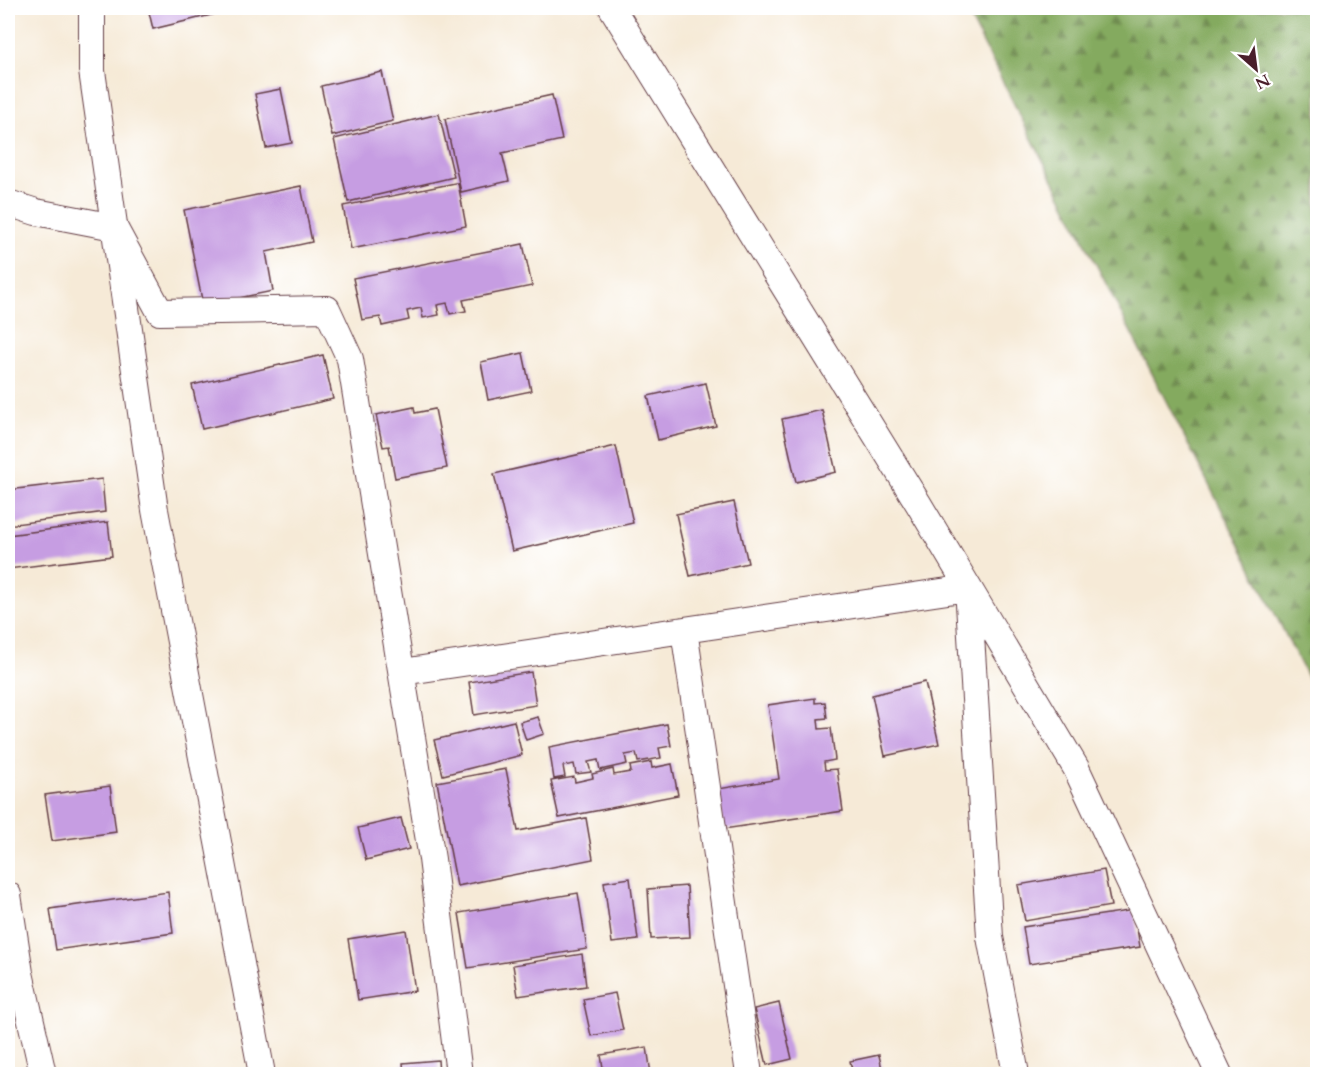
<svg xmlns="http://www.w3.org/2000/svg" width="1325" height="1082" font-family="Cardo,serif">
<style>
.forest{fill:url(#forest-firs);stroke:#676445;stroke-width:1.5}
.building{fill:#c69de2}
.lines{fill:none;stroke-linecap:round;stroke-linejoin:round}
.minor-casing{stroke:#643d45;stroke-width:28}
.minor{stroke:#fff;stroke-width:26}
</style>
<defs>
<pattern id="forest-firs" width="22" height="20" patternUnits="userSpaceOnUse" patternTransform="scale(1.5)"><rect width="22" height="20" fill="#84aa5f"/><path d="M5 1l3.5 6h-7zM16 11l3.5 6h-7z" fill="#6e8a4f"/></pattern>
</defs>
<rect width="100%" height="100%" fill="#fff"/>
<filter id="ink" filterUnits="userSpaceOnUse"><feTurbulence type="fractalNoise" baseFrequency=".0167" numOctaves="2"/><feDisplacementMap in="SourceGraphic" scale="12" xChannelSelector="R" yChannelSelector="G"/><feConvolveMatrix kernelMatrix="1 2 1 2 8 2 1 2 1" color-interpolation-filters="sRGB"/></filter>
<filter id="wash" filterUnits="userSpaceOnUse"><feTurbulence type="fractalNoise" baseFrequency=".008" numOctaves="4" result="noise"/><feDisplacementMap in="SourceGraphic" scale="24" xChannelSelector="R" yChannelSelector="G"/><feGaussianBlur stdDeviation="1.35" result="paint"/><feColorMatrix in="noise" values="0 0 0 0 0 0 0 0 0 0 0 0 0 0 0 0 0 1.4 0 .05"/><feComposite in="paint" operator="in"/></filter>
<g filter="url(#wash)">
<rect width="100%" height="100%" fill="#f6ead7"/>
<path class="forest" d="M 965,8 L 1317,8 L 1317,696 Z"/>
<g id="blocks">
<path class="building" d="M 148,8 L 240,8 L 153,29 Z
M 382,72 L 393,121 L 332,136 L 321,86 Z
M 281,89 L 292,143 L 266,148 L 255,94 Z
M 552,95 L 562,140 L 502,153 L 509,181 L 461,192 L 445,119 Z
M 439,114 L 454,177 L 348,202 L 334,139 Z
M 455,183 L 458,183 L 466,226 L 351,249 L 343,206 Z
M 301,186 L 312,242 L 266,252 L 273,291 L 203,305 L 184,210 Z
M 523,244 L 532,286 L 463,300 L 466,311 L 450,314 L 447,303 L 437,305 L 439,315 L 423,318 L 421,308 L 407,311 L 409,320 L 382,326 L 380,317 L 362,320 L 353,278 Z
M 523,353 L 531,391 L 488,400 L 481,362 Z
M 323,355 L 333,399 L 202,429 L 192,385 Z
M 706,383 L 716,426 L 658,440 L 648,396 Z
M 414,407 L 415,413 L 435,409 L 447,468 L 395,478 L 389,446 L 383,447 L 376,415 Z
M 822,410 L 836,472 L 796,482 L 782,419 Z
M 616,446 L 633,523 L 512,551 L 494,474 Z
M 102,479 L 105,512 L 8,525 L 8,490 Z
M 734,502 L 748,563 L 690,576 L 676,514 Z
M 108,522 L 112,556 L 8,569 L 8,535 Z
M 531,672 L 536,705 L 474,715 L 469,682 Z
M 925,682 L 939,744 L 885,756 L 872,695 Z
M 815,698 L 815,703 L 825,702 L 827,718 L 818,719 L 819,729 L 831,728 L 835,760 L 824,762 L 825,770 L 837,769 L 843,811 L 724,829 L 718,789 L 779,779 L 768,705 Z
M 538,717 L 544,734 L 526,740 L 520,722 Z
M 514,721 L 522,755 L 443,775 L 434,740 Z
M 667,724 L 671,746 L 659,748 L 661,758 L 638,762 L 636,753 L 625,755 L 627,764 L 600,770 L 598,760 L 588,762 L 591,772 L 576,774 L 574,764 L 563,766 L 565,777 L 554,779 L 549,747 Z
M 651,762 L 652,768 L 672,764 L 678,795 L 559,818 L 551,781 L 574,777 L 575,782 L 593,778 L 592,774 L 613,769 L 614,775 L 631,772 L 630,766 Z
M 506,769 L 518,831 L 586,818 L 593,859 L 457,886 L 437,782 Z
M 110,786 L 116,832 L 52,841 L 45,795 Z
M 401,818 L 409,849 L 366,860 L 358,828 Z
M 1104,870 L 1111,906 L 1025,921 L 1018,885 Z
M 630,878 L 638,940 L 612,943 L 604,882 Z
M 687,886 L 690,937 L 651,939 L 648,889 Z
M 168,892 L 173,933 L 56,950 L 50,909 Z
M 578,893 L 587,949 L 468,968 L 459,913 Z
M 1134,910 L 1140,947 L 1029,964 L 1023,927 Z
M 406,930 L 415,991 L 358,1000 L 348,939 Z
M 582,954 L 586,986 L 518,996 L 513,965 Z
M 615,993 L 623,1030 L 591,1036 L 583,999 Z
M 779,1003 L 792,1059 L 767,1065 L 754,1009 Z
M 647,1047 L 651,1074 L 604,1074 L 601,1055 Z
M 879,1055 L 883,1074 L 853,1074 L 850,1061 Z
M 438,1060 L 439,1074 L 404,1074 L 403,1063 Z"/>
</g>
</g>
<g filter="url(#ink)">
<use href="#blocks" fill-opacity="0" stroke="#643d45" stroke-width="1.5"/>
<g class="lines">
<defs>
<path id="minor" d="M 92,8 L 92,71 L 155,510 L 262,1074
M 612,8 L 918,503 L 1076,768 L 1219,1074
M 8,203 L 36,212 L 114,227 L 160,312 L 327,309 L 350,359 L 432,859 L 459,1074
M 402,672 L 684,630
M 8,895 L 20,973 L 43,1074
M 749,1074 L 684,630 L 968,588 L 990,937 L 1016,1074"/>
</defs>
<use href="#minor" class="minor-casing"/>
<use href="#minor" class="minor"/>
</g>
</g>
<rect width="1325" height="1082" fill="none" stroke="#fff" stroke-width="30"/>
<g transform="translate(1256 69) rotate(152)" stroke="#ffffff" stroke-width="4.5" paint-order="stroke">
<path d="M0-4.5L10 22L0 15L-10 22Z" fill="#4a1f2b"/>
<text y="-9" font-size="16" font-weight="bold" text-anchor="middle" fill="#4a1f2b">N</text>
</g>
</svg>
